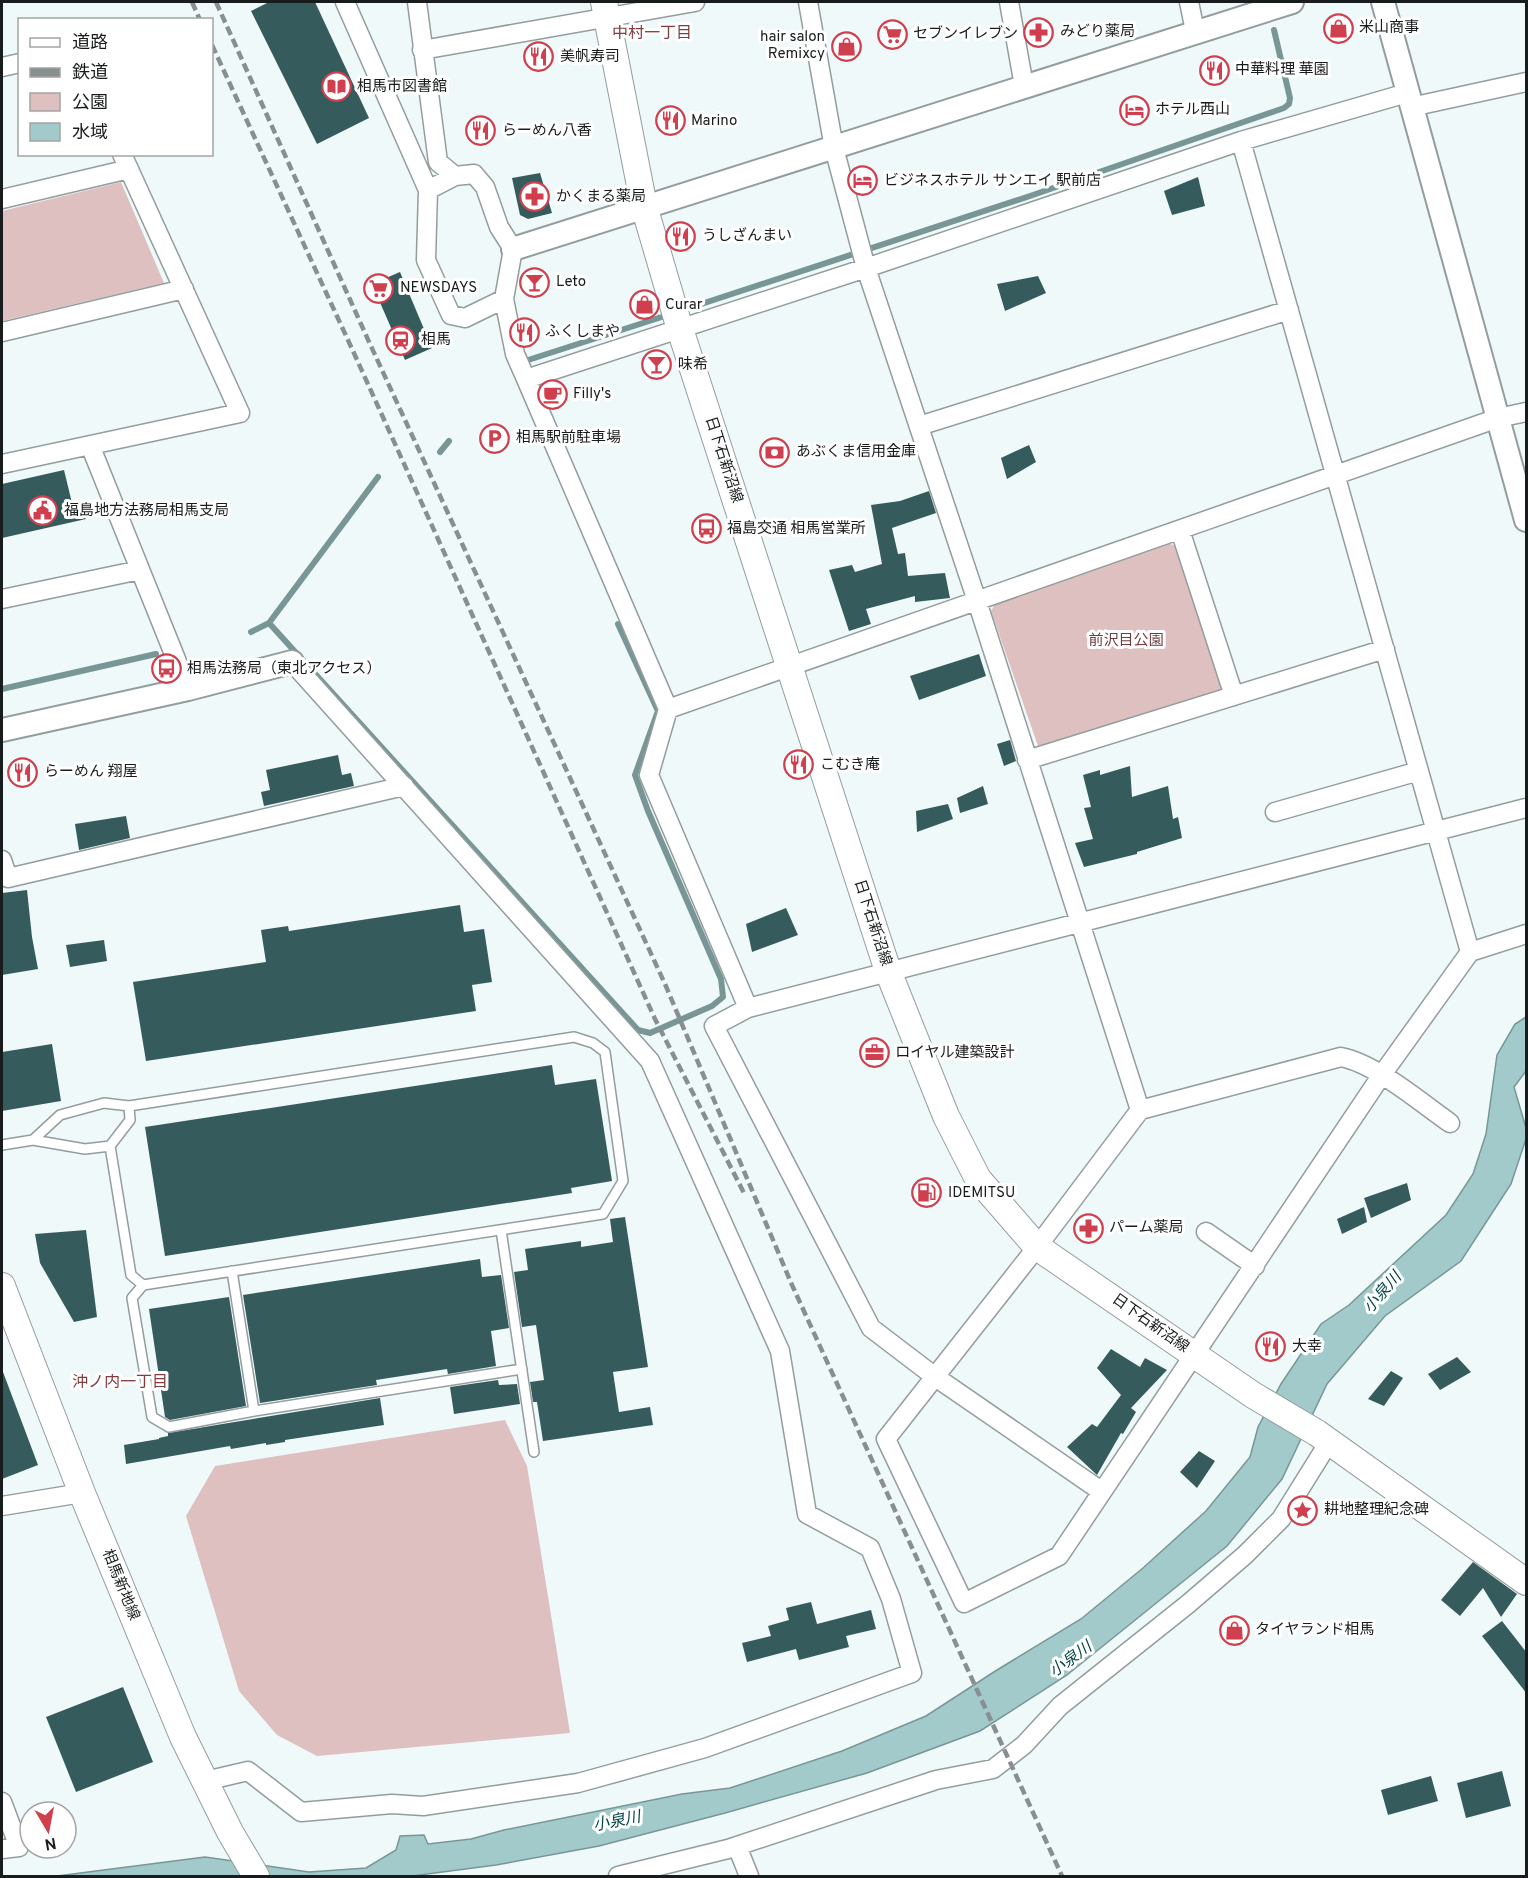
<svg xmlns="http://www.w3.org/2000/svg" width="1528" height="1878" font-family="Overpass,'Noto Sans JP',sans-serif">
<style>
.green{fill:#ddc0bf}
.water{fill:#a2caca;stroke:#799696;stroke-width:1.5}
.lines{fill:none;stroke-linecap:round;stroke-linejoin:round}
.stream{stroke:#799696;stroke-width:6}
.building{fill:#365b5c}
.service-casing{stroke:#949d9d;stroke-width:12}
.minor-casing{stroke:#949d9d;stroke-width:21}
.tertiary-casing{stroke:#949d9d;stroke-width:26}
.secondary-casing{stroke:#949d9d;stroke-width:28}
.service{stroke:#fff;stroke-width:9}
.minor{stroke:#fff;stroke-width:18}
.tertiary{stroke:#fff;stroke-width:22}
.secondary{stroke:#fff;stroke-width:26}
.rail{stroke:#898f8f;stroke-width:4.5;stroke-dasharray:9 4.5;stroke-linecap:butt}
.labels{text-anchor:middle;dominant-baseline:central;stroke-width:6;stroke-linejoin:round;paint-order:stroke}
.poi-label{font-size:15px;fill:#191c1c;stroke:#fff;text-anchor:start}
.street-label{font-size:15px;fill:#191c1c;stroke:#fff}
.park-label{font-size:15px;fill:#703d3e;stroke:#fff}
.neighbourhood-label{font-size:16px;fill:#843b3f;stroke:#fff}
.water-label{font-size:16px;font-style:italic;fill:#034445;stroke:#fff}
</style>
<rect width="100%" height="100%" fill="#eff9f9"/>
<path class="green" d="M 121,182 L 164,283 L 2,321 L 2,211 Z
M 1169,543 L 1180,549 L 1223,685 L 1219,694 L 1047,747 L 1038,746 L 991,611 L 995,604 Z
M 505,1420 L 527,1466 L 570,1733 L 317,1756 L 277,1735 L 239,1691 L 186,1516 L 215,1466 Z"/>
<path class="water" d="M 1526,1017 L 1526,1071 L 1514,1087 L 1526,1128 L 1526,1139 L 1511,1184 L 1461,1261 L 1385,1316 L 1327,1384 L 1282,1479 L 1227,1546 L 1067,1675 L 980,1731 L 867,1773 L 725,1813 L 599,1846 L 496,1865 L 412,1876 L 57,1876 L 205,1857 L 309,1872 L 366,1868 L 396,1850 L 400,1836 L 424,1835 L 428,1844 L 471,1839 L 504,1830 L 682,1794 L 730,1788 L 842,1751 L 926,1716 L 997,1670 L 1081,1619 L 1143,1568 L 1206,1511 L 1250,1457 L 1258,1427 L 1281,1384 L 1321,1324 L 1349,1305 L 1446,1215 L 1473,1174 L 1486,1134 L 1497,1055 L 1515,1024 Z"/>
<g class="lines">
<path class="stream" d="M 680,311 L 1030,196 L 1284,108 L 1289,104 L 1290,98 L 1274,30
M 525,361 L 671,314
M 440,452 L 449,441
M 269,623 L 638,1030 L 650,1033 L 712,1006 L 723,997 L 721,979 L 648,811 L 635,775 L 658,711 L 618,624
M 251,632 L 269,623 L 378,477
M 2,689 L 156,654"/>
</g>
<path class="building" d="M 269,2 L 315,2 L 369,118 L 317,144 L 251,11 Z
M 540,173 L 552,213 L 528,219 L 520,215 L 512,178 Z
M 1198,177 L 1205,206 L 1172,215 L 1164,191 Z
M 400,272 L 432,348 L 405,360 L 372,284 Z
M 1038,276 L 1046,293 L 1005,311 L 997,284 Z
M 1029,445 L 1036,462 L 1007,479 L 1001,458 Z
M 64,470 L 72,503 L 82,501 L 86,519 L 2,538 L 2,484 Z
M 929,491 L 936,513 L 892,528 L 898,554 L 905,553 L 908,576 L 945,573 L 950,598 L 915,602 L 915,596 L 866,609 L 871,624 L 849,631 L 829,570 L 852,565 L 855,572 L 882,564 L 871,505 L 900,501 Z
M 979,654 L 986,676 L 919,700 L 910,676 Z
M 1010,740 L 1016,761 L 1004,766 L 997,744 Z
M 338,755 L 342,775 L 351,773 L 354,786 L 264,806 L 261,792 L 270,790 L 266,770 Z
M 1130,766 L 1132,797 L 1168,786 L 1173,819 L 1178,817 L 1182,838 L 1137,852 L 1137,854 L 1084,867 L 1075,843 L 1093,839 L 1084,808 L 1091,807 L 1083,775 L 1100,770 L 1100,775 Z
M 983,786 L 988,804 L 960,813 L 957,798 Z
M 948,804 L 953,819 L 917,832 L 916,811 Z
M 126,816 L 130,838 L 79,850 L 75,824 Z
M 27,890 L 32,937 L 38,969 L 2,975 L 2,893 Z
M 460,905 L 464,932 L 484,929 L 492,982 L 472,985 L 476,1011 L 146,1061 L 133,982 L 266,962 L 261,930 L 288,926 L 289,931 Z
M 786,908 L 798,935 L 752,952 L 746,924 Z
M 104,940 L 107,961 L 70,967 L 66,945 Z
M 52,1044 L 61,1101 L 2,1111 L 2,1052 Z
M 552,1065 L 555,1085 L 596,1079 L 612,1181 L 571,1188 L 572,1193 L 165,1256 L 145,1127 Z
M 1407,1183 L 1411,1200 L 1371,1218 L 1364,1198 Z
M 1364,1207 L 1367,1222 L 1342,1234 L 1337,1219 Z
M 625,1217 L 648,1367 L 613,1372 L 619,1412 L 650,1407 L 653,1425 L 543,1441 L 537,1402 L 533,1402 L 530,1382 L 544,1380 L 536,1325 L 522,1327 L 514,1272 L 528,1270 L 525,1249 L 581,1241 L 581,1247 L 613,1242 L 610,1219 Z
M 86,1230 L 97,1317 L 74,1322 L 40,1263 L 35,1234 Z
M 480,1259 L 482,1277 L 501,1275 L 509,1328 L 491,1331 L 496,1366 L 448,1374 L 447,1369 L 376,1380 L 377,1385 L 260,1403 L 243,1295 Z
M 229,1297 L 246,1406 L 170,1420 L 165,1417 L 149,1309 Z
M 1111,1349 L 1140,1367 L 1145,1358 L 1167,1370 L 1131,1408 L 1136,1412 L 1123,1434 L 1121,1433 L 1097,1475 L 1067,1447 L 1092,1424 L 1097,1427 L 1121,1395 L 1097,1368 Z
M 1457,1357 L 1471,1372 L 1440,1390 L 1428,1374 Z
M 1391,1371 L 1403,1378 L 1384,1406 L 1368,1399 Z
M 2,1372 L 3,1372 L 38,1465 L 2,1479 Z
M 498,1380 L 499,1385 L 517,1384 L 520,1404 L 454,1414 L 450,1387 Z
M 380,1398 L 384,1425 L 285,1440 L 285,1442 L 266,1445 L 266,1443 L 231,1449 L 230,1446 L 126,1464 L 124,1445 L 159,1439 L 159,1438 L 168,1436 L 168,1433 Z
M 1199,1451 L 1215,1461 L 1197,1488 L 1180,1472 Z
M 1473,1562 L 1517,1594 L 1501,1617 L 1483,1588 L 1460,1616 L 1441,1600 Z
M 811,1602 L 817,1624 L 871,1610 L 876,1629 L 846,1636 L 849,1647 L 799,1660 L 796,1649 L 747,1662 L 742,1643 L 771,1636 L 768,1626 L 789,1620 L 786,1608 Z
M 1502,1621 L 1527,1653 L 1527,1694 L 1482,1636 Z
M 123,1687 L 153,1762 L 76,1792 L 46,1717 Z
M 1502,1771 L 1511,1806 L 1466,1818 L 1457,1783 Z
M 1431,1776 L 1438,1801 L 1388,1815 L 1381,1790 Z"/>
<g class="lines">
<defs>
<path id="service" d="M 104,1103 L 129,1106 L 130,1120 L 110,1146 L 85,1149 L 33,1140 L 60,1115 Z
M 2,1145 L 33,1140
M 110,1146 L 131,1275 L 143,1285 L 603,1214 L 623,1181 L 605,1052 L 593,1043 L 574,1037 L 129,1106
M 501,1230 L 534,1452
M 232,1271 L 254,1411
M 143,1285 L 132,1298 L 152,1417 L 169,1427 L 254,1411 L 522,1369"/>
<path id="minor" d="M 345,2 L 428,190
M 417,2 L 438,162 L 455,176
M 808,2 L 834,148 L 866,268 L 977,601 L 1140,1110 L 1037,1247 L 886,1439 L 964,1603 L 1059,1556 L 1381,1076 L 1470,952 L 1241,141
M 1009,2 L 1024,86
M 1189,2 L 1195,31
M 422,50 L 695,2
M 2,67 L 20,63
M 1407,93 L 1241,141 L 866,268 L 526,379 L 668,709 L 649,775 L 748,1008 L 1526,808
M 1411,107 L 1526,82
M 474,174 L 485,187 L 499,227 L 513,249 L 504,299 L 465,318 L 451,315 L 426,260 L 428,190 L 455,176 Z
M 2,199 L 129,169
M 504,299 L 515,354 L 526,379
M 2,332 L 184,289
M 919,426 L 1289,310
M 90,445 L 188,689
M 2,464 L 240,413 L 122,154
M 1180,530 L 1234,696
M 2,599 L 140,570
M 668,709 L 1498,418 L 1526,412
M 1027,760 L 1385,649
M 1275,812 L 1419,771
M 2,860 L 8,878 L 404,786
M 1470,952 L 1526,934
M 748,1008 L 714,1026 L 871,1328 L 934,1376 L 1101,1491
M 1140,1110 L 1341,1057 C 1376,1064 1420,1102 1450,1123
M 1206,1232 L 1255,1266
M 2,1506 L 82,1493
M 205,1781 L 248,1771 L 301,1812 L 392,1804 L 423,1806 L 578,1783 L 705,1748 L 912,1673 L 891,1599 L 870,1548 L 807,1514 L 780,1351 L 650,1061 L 292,662
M 2,1802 L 19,1847 L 2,1849
M 737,1846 L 749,1876
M 618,1876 L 728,1849 L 936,1780 L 993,1769 L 1024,1745 L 1060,1706 L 1188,1604 L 1245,1555 L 1281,1519 L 1329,1442"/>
<path id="tertiary" d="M 1383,2 L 1526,520
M 513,249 L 1292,2
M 2,730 L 188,689 L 292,662"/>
<path id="secondary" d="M 604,2 L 644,206 L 680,329 L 888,971 L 946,1116 L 978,1179 L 1037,1247 L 1253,1395 L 1317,1433 L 1526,1582
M 2,1286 L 82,1493 L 183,1737 L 230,1832 L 256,1876"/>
</defs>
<use href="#service" class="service-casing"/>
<use href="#minor" class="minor-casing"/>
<use href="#tertiary" class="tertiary-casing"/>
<use href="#secondary" class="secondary-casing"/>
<use href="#service" class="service"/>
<use href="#minor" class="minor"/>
<use href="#tertiary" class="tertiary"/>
<use href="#secondary" class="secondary"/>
<path class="rail" d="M 192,2 L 200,20
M 216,2 L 370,344 L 665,984 L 792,1285 L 1062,1876
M 212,45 L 353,351 L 655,1019 L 745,1195"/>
</g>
<defs>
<symbol id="shop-ring" viewBox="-11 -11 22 22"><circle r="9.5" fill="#fff" stroke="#cf3f4e" stroke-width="1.5"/><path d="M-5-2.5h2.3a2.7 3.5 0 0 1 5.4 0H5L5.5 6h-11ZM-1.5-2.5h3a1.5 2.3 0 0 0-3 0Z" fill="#cf3f4e"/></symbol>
<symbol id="pharmacy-ring" viewBox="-11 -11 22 22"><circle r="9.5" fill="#fff" stroke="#cf3f4e" stroke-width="1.5"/><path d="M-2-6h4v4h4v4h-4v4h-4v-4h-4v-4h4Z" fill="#cf3f4e"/></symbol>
<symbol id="supermarket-ring" viewBox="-11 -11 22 22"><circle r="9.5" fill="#fff" stroke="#cf3f4e" stroke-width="1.5"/><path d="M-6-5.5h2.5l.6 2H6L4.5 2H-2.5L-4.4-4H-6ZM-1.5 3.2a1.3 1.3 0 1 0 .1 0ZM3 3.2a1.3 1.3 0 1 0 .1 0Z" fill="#cf3f4e"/></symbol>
<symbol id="restaurant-ring" viewBox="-11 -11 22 22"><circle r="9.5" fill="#fff" stroke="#cf3f4e" stroke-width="1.5"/><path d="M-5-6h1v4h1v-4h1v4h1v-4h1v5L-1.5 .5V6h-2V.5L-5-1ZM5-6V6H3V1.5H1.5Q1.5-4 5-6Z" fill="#cf3f4e"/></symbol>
<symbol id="library-ring" viewBox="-11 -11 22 22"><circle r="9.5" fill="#fff" stroke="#cf3f4e" stroke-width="1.5"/><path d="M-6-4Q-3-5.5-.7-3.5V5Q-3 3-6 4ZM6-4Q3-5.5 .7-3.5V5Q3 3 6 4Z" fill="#cf3f4e"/></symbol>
<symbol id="hotel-ring" viewBox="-11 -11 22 22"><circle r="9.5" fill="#fff" stroke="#cf3f4e" stroke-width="1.5"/><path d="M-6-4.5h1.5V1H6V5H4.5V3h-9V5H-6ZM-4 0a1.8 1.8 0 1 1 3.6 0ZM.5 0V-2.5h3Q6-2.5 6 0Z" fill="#cf3f4e"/></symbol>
<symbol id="bar-ring" viewBox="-11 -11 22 22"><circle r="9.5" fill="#fff" stroke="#cf3f4e" stroke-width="1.5"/><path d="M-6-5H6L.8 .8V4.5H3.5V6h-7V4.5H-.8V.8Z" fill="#cf3f4e"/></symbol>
<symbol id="station-ring" viewBox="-11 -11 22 22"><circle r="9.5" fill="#fff" stroke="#cf3f4e" stroke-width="1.5"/><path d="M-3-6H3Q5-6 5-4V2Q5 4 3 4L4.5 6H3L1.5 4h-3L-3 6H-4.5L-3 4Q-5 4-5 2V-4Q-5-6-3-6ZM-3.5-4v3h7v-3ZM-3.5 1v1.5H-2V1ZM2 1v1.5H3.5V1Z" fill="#cf3f4e"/></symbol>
<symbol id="cafe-ring" viewBox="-11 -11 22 22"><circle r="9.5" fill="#fff" stroke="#cf3f4e" stroke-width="1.5"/><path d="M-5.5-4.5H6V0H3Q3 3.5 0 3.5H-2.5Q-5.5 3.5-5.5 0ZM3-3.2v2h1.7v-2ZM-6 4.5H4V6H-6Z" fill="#cf3f4e"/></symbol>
<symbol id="parking-ring" viewBox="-11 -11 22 22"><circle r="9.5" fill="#fff" stroke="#cf3f4e" stroke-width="1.5"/><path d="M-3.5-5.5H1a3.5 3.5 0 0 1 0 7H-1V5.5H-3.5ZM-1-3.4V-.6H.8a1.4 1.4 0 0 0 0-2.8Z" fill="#cf3f4e"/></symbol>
<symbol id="bank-ring" viewBox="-11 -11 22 22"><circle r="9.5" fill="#fff" stroke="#cf3f4e" stroke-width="1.5"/><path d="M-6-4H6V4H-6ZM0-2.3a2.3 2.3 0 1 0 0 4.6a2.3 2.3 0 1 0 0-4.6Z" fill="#cf3f4e"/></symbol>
<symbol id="civic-ring" viewBox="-11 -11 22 22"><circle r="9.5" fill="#fff" stroke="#cf3f4e" stroke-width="1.5"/><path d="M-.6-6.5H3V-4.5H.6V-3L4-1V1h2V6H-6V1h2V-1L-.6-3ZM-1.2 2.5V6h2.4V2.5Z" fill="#cf3f4e"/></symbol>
<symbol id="bus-ring" viewBox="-11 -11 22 22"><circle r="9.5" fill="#fff" stroke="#cf3f4e" stroke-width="1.5"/><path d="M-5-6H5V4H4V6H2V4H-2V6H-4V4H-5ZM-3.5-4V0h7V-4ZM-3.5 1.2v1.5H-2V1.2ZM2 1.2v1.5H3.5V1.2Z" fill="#cf3f4e"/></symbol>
<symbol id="office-ring" viewBox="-11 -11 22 22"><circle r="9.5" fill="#fff" stroke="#cf3f4e" stroke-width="1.5"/><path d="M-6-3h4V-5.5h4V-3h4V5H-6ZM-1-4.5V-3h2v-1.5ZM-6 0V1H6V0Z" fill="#cf3f4e"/></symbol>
<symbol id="fuel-ring" viewBox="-11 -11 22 22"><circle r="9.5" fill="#fff" stroke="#cf3f4e" stroke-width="1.5"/><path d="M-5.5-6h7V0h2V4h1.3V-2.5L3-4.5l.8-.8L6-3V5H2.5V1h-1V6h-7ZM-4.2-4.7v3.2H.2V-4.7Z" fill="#cf3f4e"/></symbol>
<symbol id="sight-ring" viewBox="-11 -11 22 22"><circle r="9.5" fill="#fff" stroke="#cf3f4e" stroke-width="1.5"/><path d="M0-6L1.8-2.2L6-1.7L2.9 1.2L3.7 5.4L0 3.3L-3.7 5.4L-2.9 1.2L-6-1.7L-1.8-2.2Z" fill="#cf3f4e"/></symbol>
</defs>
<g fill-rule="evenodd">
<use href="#shop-ring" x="1322" y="12" width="33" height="33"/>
<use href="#pharmacy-ring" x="1022" y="16" width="33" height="33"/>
<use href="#supermarket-ring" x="876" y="18" width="33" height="33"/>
<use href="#shop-ring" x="830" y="30" width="33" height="33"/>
<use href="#restaurant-ring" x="522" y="40" width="33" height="33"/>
<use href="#restaurant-ring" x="1198" y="54" width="33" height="33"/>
<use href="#library-ring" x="320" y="70" width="33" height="33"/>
<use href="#hotel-ring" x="1118" y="94" width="33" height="33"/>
<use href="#restaurant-ring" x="654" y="104" width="33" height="33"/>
<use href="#restaurant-ring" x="464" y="114" width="33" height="33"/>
<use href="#hotel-ring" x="846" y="164" width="33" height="33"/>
<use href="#pharmacy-ring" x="518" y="180" width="33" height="33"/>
<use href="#restaurant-ring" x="664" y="220" width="33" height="33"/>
<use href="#bar-ring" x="518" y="266" width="33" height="33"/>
<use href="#supermarket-ring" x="362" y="272" width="33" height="33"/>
<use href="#shop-ring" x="628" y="288" width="33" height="33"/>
<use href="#restaurant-ring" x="508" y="316" width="33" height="33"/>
<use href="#station-ring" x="384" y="324" width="33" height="33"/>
<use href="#bar-ring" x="640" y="348" width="33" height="33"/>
<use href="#cafe-ring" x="536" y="378" width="33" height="33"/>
<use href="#parking-ring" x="478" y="422" width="33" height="33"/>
<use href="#bank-ring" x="758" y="436" width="33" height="33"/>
<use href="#civic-ring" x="26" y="494" width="33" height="33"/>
<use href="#bus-ring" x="690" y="512" width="33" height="33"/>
<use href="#bus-ring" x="150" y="652" width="33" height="33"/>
<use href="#restaurant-ring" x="782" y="748" width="33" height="33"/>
<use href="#restaurant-ring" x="6" y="756" width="33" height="33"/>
<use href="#office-ring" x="858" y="1036" width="33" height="33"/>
<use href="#fuel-ring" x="910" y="1176" width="33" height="33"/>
<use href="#pharmacy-ring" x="1072" y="1212" width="33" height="33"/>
<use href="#restaurant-ring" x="1254" y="1330" width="33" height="33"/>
<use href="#sight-ring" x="1286" y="1494" width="33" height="33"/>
<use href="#shop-ring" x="1218" y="1614" width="33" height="33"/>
</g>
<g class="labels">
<g class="poi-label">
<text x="1359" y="28">米山商事</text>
<text x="1060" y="32">みどり薬局</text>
<text x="913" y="34">セブンイレブン</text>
<text x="825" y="37" text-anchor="end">hair salon<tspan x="825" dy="17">Remixcy</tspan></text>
<text x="560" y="57">美帆寿司</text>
<text x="1235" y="70">中華料理 華園</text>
<text x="357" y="87">相馬市図書館</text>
<text x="1155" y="110">ホテル西山</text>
<text x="691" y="121">Marino</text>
<text x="502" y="131">らーめん八香</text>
<text x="884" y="181">ビジネスホテル サンエイ 駅前店</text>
<text x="556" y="197">かくまる薬局</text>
<text x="702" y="236">うしざんまい</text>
<text x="556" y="282">Leto</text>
<text x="400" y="288">NEWSDAYS</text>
<text x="665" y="305">Curar</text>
<text x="545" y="332">ふくしまや</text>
<text x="421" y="340">相馬</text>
<text x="678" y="365">味希</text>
<text x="573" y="394">Filly's</text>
<text x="516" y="438">相馬駅前駐車場</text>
<text x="796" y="452">あぶくま信用金庫</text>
<text x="64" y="511">福島地方法務局相馬支局</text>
<text x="727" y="529">福島交通 相馬営業所</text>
<text x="187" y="669">相馬法務局（東北アクセス）</text>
<text x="820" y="765">こむき庵</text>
<text x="44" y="772">らーめん 翔屋</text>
<text x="895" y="1053">ロイヤル建築設計</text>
<text x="948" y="1193">IDEMITSU</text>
<text x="1109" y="1228">パーム薬局</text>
<text x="1292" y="1347">大幸</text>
<text x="1324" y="1510">耕地整理紀念碑</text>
<text x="1255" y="1630">タイヤランド相馬</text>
</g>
<g class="street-label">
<text transform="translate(723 460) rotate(72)">日下石新沼線</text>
<text transform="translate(872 923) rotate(72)">日下石新沼線</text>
<text transform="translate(1150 1324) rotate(35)">日下石新沼線</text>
<text transform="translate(120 1585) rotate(68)">相馬新地線</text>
</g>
<g class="park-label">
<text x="1126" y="641">前沢目公園</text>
</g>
<g class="neighbourhood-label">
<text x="652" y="34">中村一丁目</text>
<text x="120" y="1383">沖ノ内一丁目</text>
</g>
<g class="water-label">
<text transform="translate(1383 1293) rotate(-49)">小泉川</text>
<text transform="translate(1071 1660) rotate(-36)">小泉川</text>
<text transform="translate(617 1822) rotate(-11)">小泉川</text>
</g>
</g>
<rect width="1528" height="1878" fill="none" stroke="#191c1c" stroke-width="6"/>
<rect x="18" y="18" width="195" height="138" fill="#ffffff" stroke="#a3a4a4" stroke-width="1.5"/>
<rect x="30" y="38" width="30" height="9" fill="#ffffff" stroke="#a3a4a4" stroke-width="1.5"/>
<text x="72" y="48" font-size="18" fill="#191c1c">道路</text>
<rect x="30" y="68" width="30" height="9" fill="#898f8f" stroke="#a3a4a4" stroke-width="1.5"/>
<text x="72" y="78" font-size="18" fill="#191c1c">鉄道</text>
<rect x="30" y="93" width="30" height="18" fill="#ddc0bf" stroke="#a3a4a4" stroke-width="1.5"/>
<text x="72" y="108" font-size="18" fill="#191c1c">公園</text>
<rect x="30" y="123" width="30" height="18" fill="#a2caca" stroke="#a3a4a4" stroke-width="1.5"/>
<text x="72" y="138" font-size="18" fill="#191c1c">水域</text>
<g transform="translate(48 1830) rotate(170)"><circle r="28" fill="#ffffff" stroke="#a3a4a4" stroke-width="1.5"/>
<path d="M0-4.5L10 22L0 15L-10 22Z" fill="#cf3f4e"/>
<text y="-9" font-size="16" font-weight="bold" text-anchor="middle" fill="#191c1c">N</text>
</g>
</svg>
